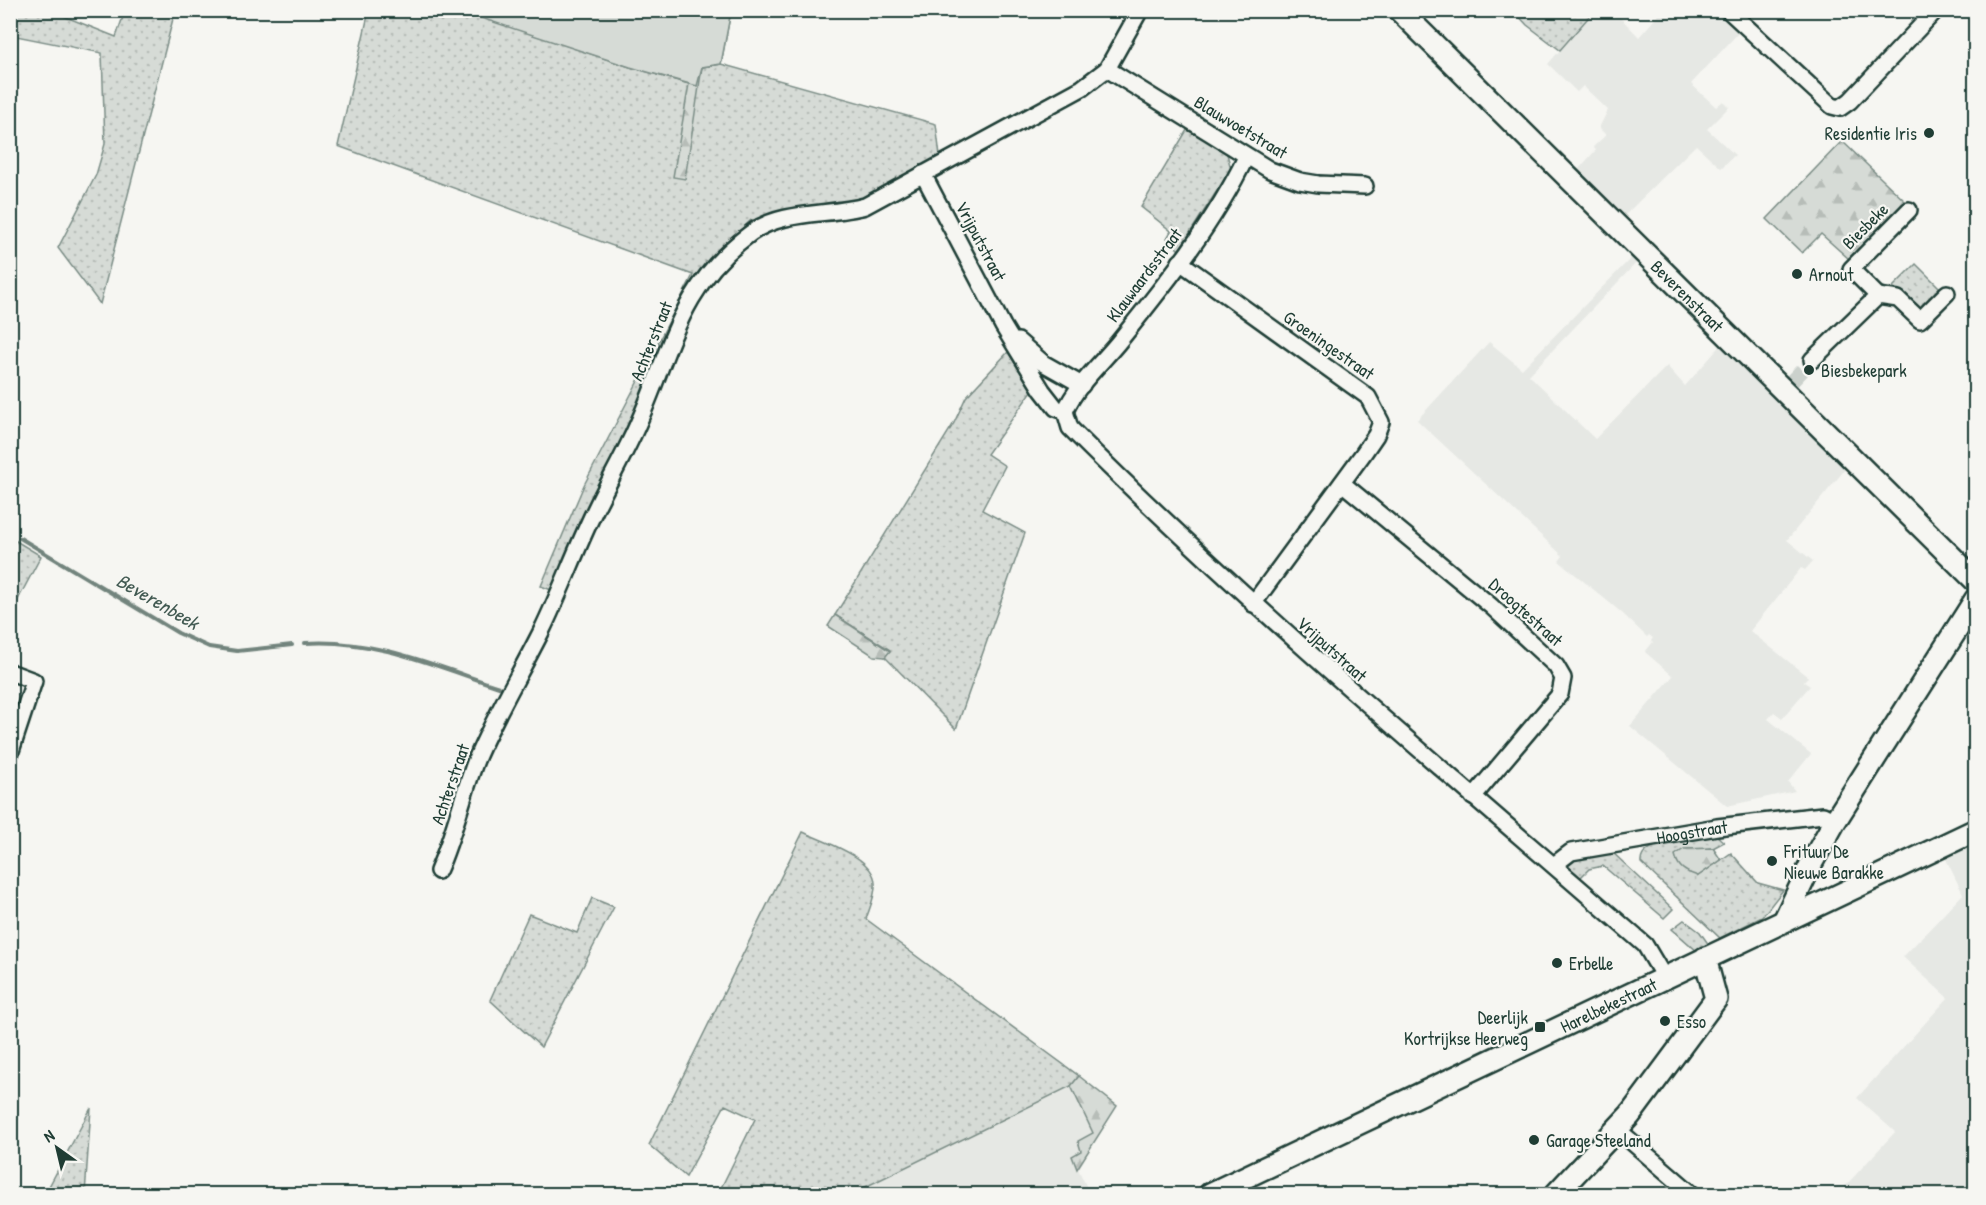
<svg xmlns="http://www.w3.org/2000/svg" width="1986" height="1205" font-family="'Patrick Hand',sans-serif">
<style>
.built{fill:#e6e8e4}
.grass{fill:url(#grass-dots);stroke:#7a8c85;stroke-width:1.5}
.forest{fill:url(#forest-firs);stroke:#7a8c85;stroke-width:1.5}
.garden{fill:#d6dbd6;stroke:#7a8c85;stroke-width:1.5}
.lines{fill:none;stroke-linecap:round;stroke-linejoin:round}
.stream{stroke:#72847d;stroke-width:4}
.street-tunnel{stroke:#cbd1cc;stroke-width:15;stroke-dasharray:15 8;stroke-linecap:butt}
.street-casing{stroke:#1f3d34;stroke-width:20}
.secondary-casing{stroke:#1f3d34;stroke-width:26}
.street{stroke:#f6f6f2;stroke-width:15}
.secondary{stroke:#f6f6f2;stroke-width:21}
.poi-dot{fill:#1f3d34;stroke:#f6f6f2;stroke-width:2}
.labels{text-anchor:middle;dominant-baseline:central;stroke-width:4.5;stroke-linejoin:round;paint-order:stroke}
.street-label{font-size:18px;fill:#1f3d34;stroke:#f6f6f2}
.poi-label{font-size:18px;fill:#1f3d34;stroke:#f6f6f2;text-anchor:start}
.water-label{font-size:20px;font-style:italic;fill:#425a52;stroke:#f6f6f2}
</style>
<defs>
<pattern id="grass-dots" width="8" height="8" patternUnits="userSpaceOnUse" patternTransform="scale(1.5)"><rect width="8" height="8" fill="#d6dbd6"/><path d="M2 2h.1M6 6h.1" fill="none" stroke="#b7bdb8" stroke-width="1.8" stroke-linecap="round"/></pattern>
<pattern id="forest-firs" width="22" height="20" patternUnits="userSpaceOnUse" patternTransform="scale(1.5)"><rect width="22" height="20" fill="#d6dbd6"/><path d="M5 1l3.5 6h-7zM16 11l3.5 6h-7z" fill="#b7bdb8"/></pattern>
</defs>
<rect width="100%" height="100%" fill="#f6f6f2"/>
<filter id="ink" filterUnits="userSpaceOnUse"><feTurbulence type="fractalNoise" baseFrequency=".0167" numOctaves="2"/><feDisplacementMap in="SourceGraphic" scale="12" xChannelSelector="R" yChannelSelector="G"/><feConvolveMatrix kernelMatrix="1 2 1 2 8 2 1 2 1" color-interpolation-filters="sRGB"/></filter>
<g filter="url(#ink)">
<path class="built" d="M 1594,11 L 1614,11 L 1639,37 L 1662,11 L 1720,11 L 1741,30 L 1691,84 L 1716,107 L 1723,101 L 1729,107 L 1707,129 L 1735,155 L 1721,168 L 1696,145 L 1621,219 L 1575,173 L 1596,150 L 1593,147 L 1606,135 L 1599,128 L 1608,110 L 1583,86 L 1577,92 L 1548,64 Z
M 1634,255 L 1639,260 L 1529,375 L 1595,439 L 1667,366 L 1685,386 L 1723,343 L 1847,467 L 1787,540 L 1813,561 L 1805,570 L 1801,568 L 1750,631 L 1808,677 L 1804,682 L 1810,686 L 1782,718 L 1774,712 L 1768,719 L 1811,754 L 1788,782 L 1795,791 L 1727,806 L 1630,726 L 1673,676 L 1645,652 L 1653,642 L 1651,641 L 1653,638 L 1649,635 L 1647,637 L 1622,613 L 1559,561 L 1563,556 L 1417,420 L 1489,342 L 1522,369 Z
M 1975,840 L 1975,1194 L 1838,1194 L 1895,1132 L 1857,1098 L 1948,998 L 1903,957 L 1963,894 L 1944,855 Z
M 1071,1086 L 1093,1133 L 1081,1151 L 1072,1156 L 1090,1194 L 851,1194 Z"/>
<path class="grass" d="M 460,10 L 630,67 L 697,86 L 702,67 L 721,64 L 936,124 L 940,156 L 862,199 L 780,214 L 699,276 L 636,418 L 554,591 L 541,586 L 584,485 L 693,275 L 338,146 L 369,11 Z
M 10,11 L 51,11 L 116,37 L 125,11 L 175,11 L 100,304 L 58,248 L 96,175 L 105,144 L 102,53 L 11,35 Z
M 1514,11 L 1594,11 L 1560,50 L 1527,25 Z
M 1187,130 L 1226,150 L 1231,169 L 1179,250 L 1167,238 L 1171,231 L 1141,207 Z
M 1916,264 L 1940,288 L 1917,311 L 1893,287 Z
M 1008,352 L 1032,391 L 987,454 L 1005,466 L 982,510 L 1025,533 L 956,729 L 885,657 L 890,650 L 835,615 L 954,423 L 966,397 Z
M 11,538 L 41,556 L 11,613 Z
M 803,832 C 824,842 874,857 875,883 C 876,895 870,907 866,919 L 1079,1076 L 1071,1086 L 851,1194 L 718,1194 L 755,1119 L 725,1105 L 686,1177 L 649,1145 Z
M 1717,836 L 1724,842 L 1713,848 L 1703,849 L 1698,876 L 1731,853 L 1758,883 L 1783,890 L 1762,917 L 1720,938 L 1641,863 C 1639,839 1700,837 1717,836 Z
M 1611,851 L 1673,909 L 1664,918 L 1603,866 L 1589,869 L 1579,879 L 1565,866 L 1566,861 Z
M 592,898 L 614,907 L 541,1047 L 490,1000 L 529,914 L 577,933 Z
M 1684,920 L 1700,932 L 1709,945 L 1697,951 L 1672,929 Z
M 91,1108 L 85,1194 L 45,1194 Z"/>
<path class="forest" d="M 675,11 L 731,11 L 721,64 L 702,67 L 685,179 L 673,177 L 689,84 L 657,75 Z
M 1842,141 L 1906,202 L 1849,259 L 1821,234 L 1802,253 L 1767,219 Z
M 835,615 L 890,651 L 885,657 L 874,656 L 828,626 Z
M 1713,848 L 1721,860 L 1698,876 C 1685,872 1678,868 1675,855 L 1684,849 Z
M 1079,1076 L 1117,1106 L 1077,1169 L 1072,1156 L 1081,1151 L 1078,1141 L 1093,1133 L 1071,1086 Z"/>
<path class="garden" d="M 460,11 L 731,10 L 731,11 L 721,64 L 702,67 L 697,86 L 630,67 Z"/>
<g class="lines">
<path class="stream" d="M 733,239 L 752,221
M 20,538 L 178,633 L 209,647 L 237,651 L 292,645
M 305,643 C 373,638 436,666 499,687"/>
<path class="street-tunnel" d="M 1792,381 L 1812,360"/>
<defs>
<g id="street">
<path d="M 1728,10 L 1832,106 L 1840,108 L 1850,101 L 1936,10"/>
<path d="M 1107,69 L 1270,170 L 1300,181 L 1318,184 L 1365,186"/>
<path d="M 923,174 L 1003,326 L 1042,390 L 1056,408 L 1065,411"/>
<path d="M 1180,262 L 1368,397 L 1381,422 L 1376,435 L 1363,454 L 1253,604"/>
<path d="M 1878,296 L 1851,269 L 1909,210"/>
<path d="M 1018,341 L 1043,363 L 1082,385"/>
<path d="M 1812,360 L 1878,296 L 1898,299 L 1920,320 L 1947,293"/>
<path d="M 1065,411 L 1070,428 C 1253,611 1450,775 1645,945 L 1664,977"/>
<path d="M 1065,411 C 1077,384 1103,362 1121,339 C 1167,282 1215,222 1246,157"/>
<path d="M 1342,483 L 1491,606 L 1556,666 L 1563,678 L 1560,694 L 1473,797"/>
<path d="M 10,672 L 34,681 L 10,754"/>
<path id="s1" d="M 1554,865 L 1571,852 L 1717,827 L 1823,815 L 1835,821"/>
<path d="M 438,871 C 454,835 462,797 476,760 C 495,715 520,674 542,630 C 561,591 576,549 595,510 C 606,487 619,464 630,441 C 669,363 674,289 751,233 C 782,210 828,216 865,206 L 1082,88 L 1107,69 L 1140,10"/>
<path d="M 1617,1129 L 1692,1194"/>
</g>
<g id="secondary">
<path id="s2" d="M 1399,10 L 1976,581"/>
<path d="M 1784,921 L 1812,862 L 1835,821 L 1976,599"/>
<path id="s3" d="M 1210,1194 L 1976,830"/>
<path d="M 1556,1194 L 1630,1115 L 1716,999 L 1705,958"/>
</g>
</defs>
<use href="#street" class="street-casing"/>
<use href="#secondary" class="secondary-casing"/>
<use href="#street" class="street"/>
<use href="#secondary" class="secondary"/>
</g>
</g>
<g class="poi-dot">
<circle cx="1929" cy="133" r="6"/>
<circle cx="1797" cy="274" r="6"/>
<circle cx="1809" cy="370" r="6"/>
<circle cx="1772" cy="861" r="6"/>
<circle cx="1557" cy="963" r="6"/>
<circle cx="1665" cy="1021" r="6"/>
<rect x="1534" y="1021" width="12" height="12" rx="3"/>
<circle cx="1534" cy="1140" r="6"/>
</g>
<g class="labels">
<g class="street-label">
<text transform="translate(1241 127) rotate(31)">Blauwvoetstraat</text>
<text transform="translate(1865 226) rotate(-45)">Biesbeke</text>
<text transform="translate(981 241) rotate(62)">Vrijputstraat</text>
<text transform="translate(1144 275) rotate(-53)">Klauwaardsstraat</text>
<text stroke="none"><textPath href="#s2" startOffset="406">Beverenstraat</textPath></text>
<text transform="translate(651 341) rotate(-68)">Achterstraat</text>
<text transform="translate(1329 345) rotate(35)">Groeningestraat</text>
<text transform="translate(1526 612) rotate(42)">Droogtestraat</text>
<text transform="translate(1332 649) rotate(42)">Vrijputstraat</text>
<text transform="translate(450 784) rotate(-71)">Achterstraat</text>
<text stroke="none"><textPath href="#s1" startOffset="144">Hoogstraat</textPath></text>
<text stroke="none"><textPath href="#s3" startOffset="441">Harelbekestraat</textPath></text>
</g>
<g class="poi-label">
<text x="1917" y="133" text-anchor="end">Residentie Iris</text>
<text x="1809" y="274">Arnout</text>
<text x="1821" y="370">Biesbekepark</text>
<text x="1784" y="851">Frituur De<tspan x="1784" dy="21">Nieuwe Barakke</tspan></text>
<text x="1569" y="963">Erbelle</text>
<text x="1528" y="1017" text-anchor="end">Deerlijk<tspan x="1528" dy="21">Kortrijkse Heerweg</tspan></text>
<text x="1677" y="1021">Esso</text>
<text x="1546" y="1140">Garage Steeland</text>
</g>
<g class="water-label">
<text transform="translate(158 601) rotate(30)">Beverenbeek</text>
</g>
</g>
<rect width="1986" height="1205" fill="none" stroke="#f6f6f2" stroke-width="36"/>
<rect x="18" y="18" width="1950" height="1169" fill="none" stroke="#1f3d34" stroke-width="2" filter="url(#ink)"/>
<g transform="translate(57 1148) rotate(326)" stroke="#f6f6f2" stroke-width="4.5" paint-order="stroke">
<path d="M0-4.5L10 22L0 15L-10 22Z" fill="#1f3d34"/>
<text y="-9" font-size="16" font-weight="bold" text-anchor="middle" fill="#1f3d34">N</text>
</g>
</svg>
